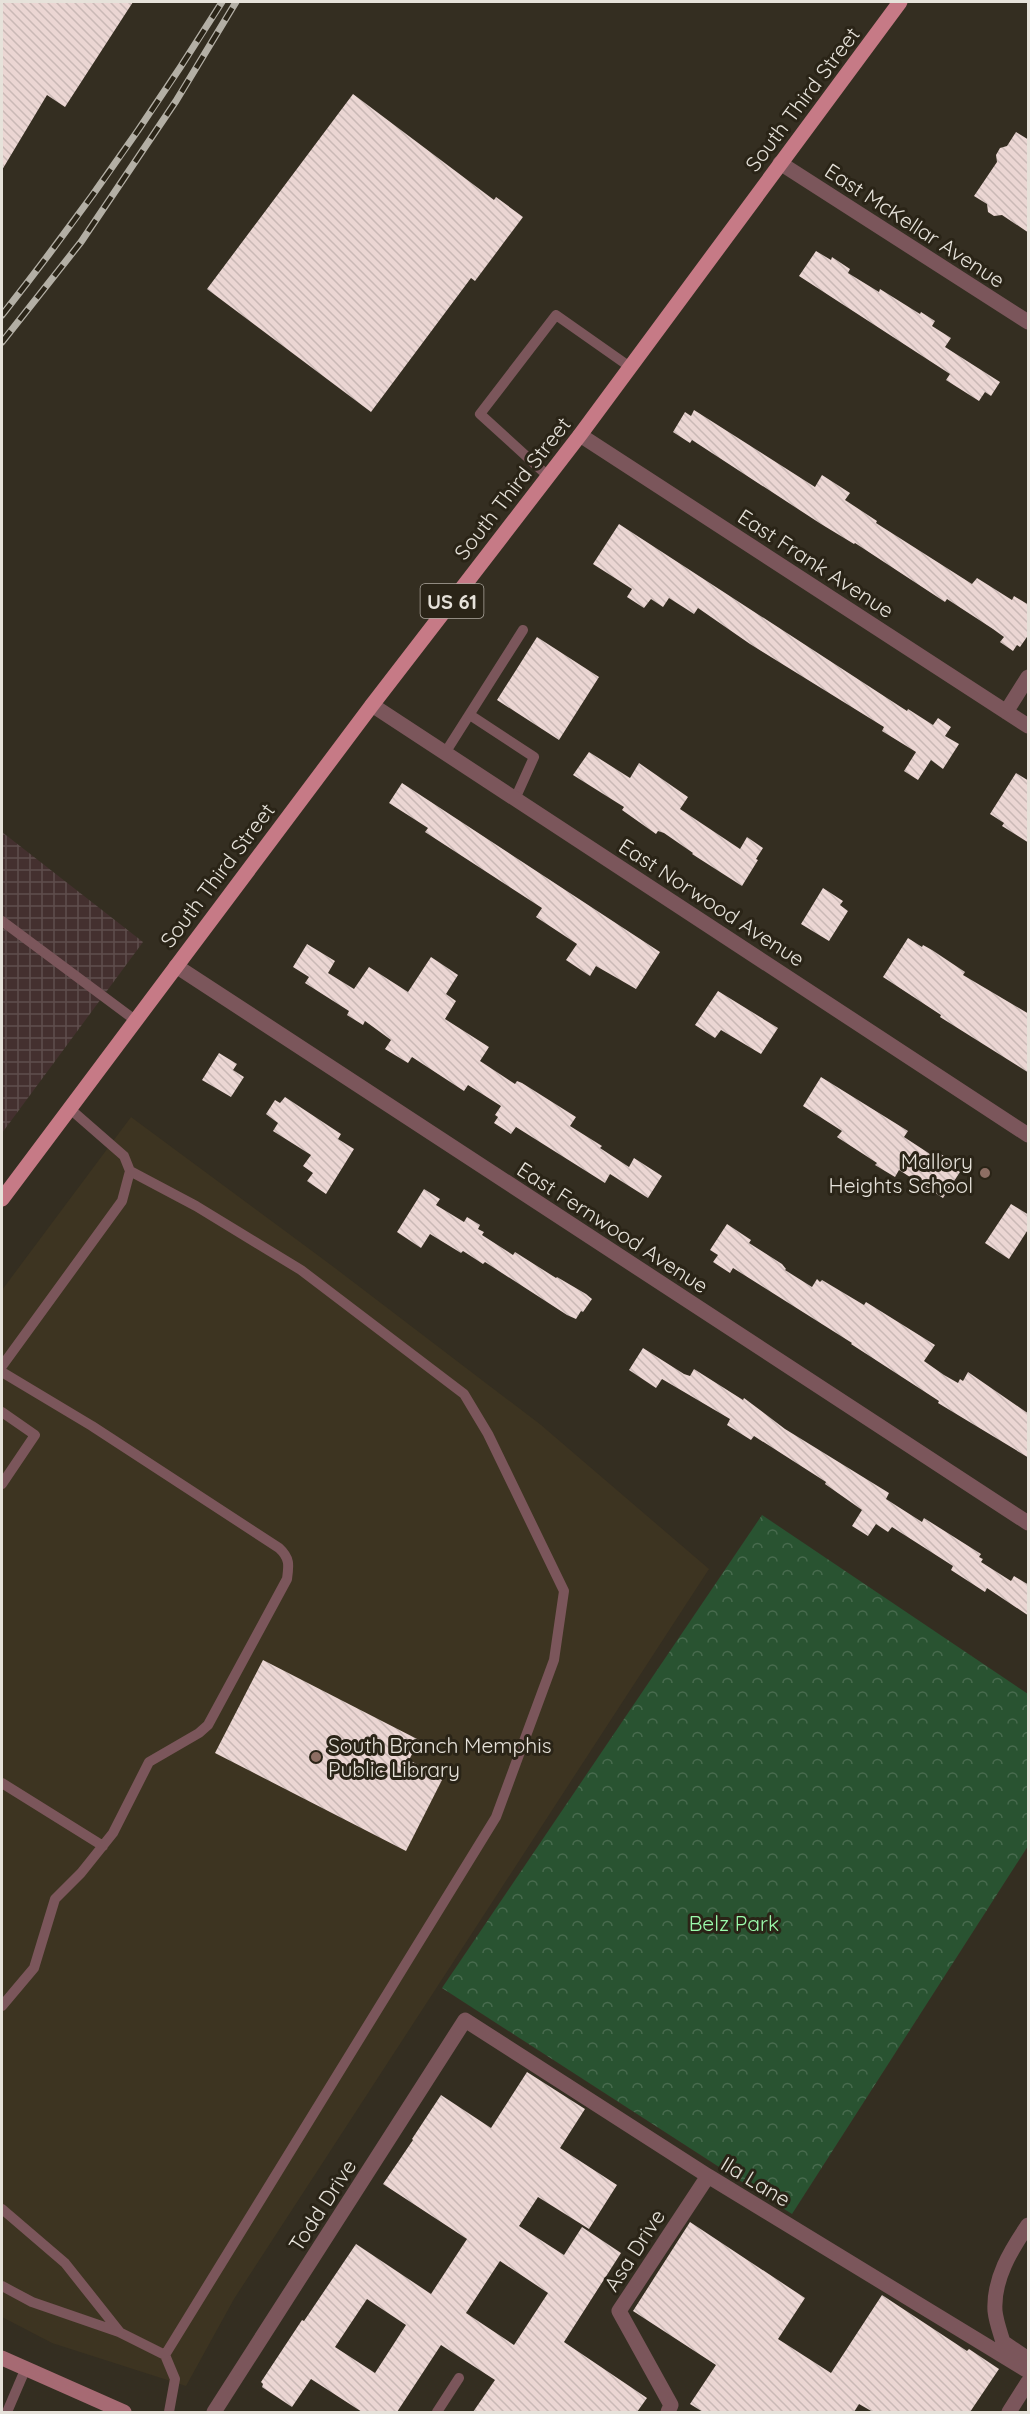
<svg xmlns="http://www.w3.org/2000/svg" width="1030" height="2414" font-family="Quicksand,sans-serif">
<style>
.built{fill:#3d3421}
.industrial{fill:url(#industrial-grid)}
.park{fill:url(#park-crowns)}
.building{fill:url(#building-back-hatch);fill-rule:evenodd}
.lines{fill:none;stroke-linecap:round;stroke-linejoin:round}
.lane{stroke:#7b565b;stroke-width:10}
.street{stroke:#7b565b;stroke-width:15}
.secondary{stroke:#a66a73;stroke-width:15}
.primary{stroke:#c67a86;stroke-width:15}
.rail-casing{stroke:#b3afa5;stroke-width:7}
.rail{stroke:#2a2417;stroke-width:4.5;stroke-dasharray:14;stroke-linecap:butt}
.education-dot{fill:#8d6e63;stroke:#2a2417;stroke-width:2}
.labels{text-anchor:middle;dominant-baseline:central;stroke-width:6;stroke-linejoin:round;paint-order:stroke}
.shield{fill:#2a2417;stroke:#aea9a0;stroke-width:1.5}
.shield-label{font-size:20px;font-weight:bold;fill:#e6e2da}
.street-label{font-size:21px;fill:#e6e2da;stroke:#2a2417}
.poi-label{font-size:21px;fill:#e6e2da;stroke:#2a2417;text-anchor:end}
.park-label{font-size:21px;fill:#9bfcac;stroke:#2a2417}
</style>
<defs>
<pattern id="industrial-grid" width="8" height="8" patternUnits="userSpaceOnUse" patternTransform="scale(1.5)"><rect width="8" height="8" fill="#44302f"/><path d="M0 4h8M4 0v8" fill="none" stroke="#5f4e4d"/></pattern>
<pattern id="park-crowns" width="20" height="18" patternUnits="userSpaceOnUse" patternTransform="scale(1.5)"><rect width="20" height="18" fill="#295331"/><path d="M2 6a3 3 0 1 1 6 0M12 15a3 3 0 1 1 6 0" fill="none" stroke="#486b4e"/></pattern>
<pattern id="building-back-hatch" width="6" height="6" patternUnits="userSpaceOnUse" patternTransform="scale(1.5)"><rect width="6" height="6" fill="#ebd6d3"/><path d="M-1 5l2 2M0 0l6 6M5-1l2 2" fill="none" stroke="#cab9b6"/></pattern>
</defs>
<rect width="100%" height="100%" fill="#342e21"/>
<path class="built" d="M 131,1117 L 331,1265 L 541,1425 L 709,1569 L 234,2299 L 186,2386 L 52,2343 L 2,2317 L 2,1290 Z"/>
<path class="industrial" d="M 2,832 L 143,942 L 2,1133 Z"/>
<path class="park" d="M 762,1515 L 1028,1694 L 1028,1846 L 792,2214 L 442,1988 Z"/>
<path class="building" d="M 2,2 L 133,2 L 65,107 L 47,95 L 2,170 Z
M 353,94 L 494,200 L 496,197 L 523,217 L 475,281 L 471,278 L 371,412 L 207,289 Z
M 1016,132 L 1029,140 L 1029,233 L 1002,215 L 994,216 L 988,212 L 987,204 L 974,196 L 997,162 L 996,155 L 1000,148 L 1007,146 Z
M 816,251 L 831,260 L 832,257 L 850,269 L 848,273 L 879,292 L 880,289 L 920,314 L 921,312 L 935,321 L 932,326 L 951,338 L 945,347 L 1000,382 L 991,396 L 985,392 L 979,401 L 946,380 L 950,374 L 799,276 Z
M 694,410 L 815,487 L 822,475 L 850,493 L 845,500 L 877,521 L 876,523 L 972,584 L 977,578 L 1012,600 L 1014,596 L 1029,605 L 1029,634 L 1020,647 L 1017,645 L 1013,651 L 1000,642 L 1004,637 L 993,629 L 947,599 L 945,602 L 855,543 L 854,544 L 821,524 L 692,440 L 690,443 L 673,432 L 685,412 L 691,416 Z
M 619,524 L 907,711 L 908,709 L 933,725 L 938,718 L 951,727 L 945,736 L 959,744 L 943,769 L 931,760 L 918,780 L 904,771 L 916,752 L 882,731 L 884,727 L 750,644 L 698,608 L 694,614 L 669,598 L 663,607 L 651,599 L 644,608 L 627,597 L 632,589 L 593,564 Z
M 537,637 L 599,677 L 559,740 L 497,700 Z
M 589,752 L 630,778 L 639,763 L 688,797 L 680,809 L 740,849 L 747,837 L 763,848 L 756,859 L 758,860 L 742,886 L 692,854 L 693,853 L 664,833 L 658,831 L 656,834 L 622,810 L 624,807 L 573,775 Z
M 1016,773 L 1029,781 L 1029,843 L 1002,826 L 1004,823 L 990,814 Z
M 402,783 L 660,952 L 636,989 L 596,966 L 590,976 L 566,960 L 577,944 L 536,917 L 542,908 L 425,832 L 428,828 L 389,803 Z
M 823,888 L 843,901 L 840,905 L 848,911 L 829,941 L 801,924 Z
M 908,938 L 922,947 L 923,945 L 932,950 L 965,972 L 963,975 L 1029,1014 L 1029,1073 L 940,1017 L 941,1015 L 883,977 Z
M 307,944 L 335,961 L 328,973 L 354,989 L 369,967 L 408,992 L 431,957 L 458,975 L 446,994 L 456,1001 L 445,1019 L 489,1047 L 480,1061 L 515,1084 L 517,1081 L 522,1083 L 576,1117 L 570,1126 L 602,1146 L 600,1148 L 629,1167 L 634,1158 L 662,1176 L 648,1198 L 610,1174 L 605,1183 L 516,1127 L 511,1134 L 494,1123 L 498,1117 L 495,1115 L 501,1106 L 468,1085 L 464,1091 L 412,1057 L 408,1063 L 385,1049 L 391,1040 L 365,1021 L 363,1025 L 347,1015 L 349,1011 L 305,983 L 309,977 L 293,967 Z
M 718,991 L 778,1028 L 761,1054 L 721,1030 L 715,1038 L 695,1025 Z
M 219,1053 L 237,1064 L 233,1070 L 244,1077 L 231,1097 L 202,1080 Z
M 821,1077 L 908,1131 L 904,1137 L 930,1154 L 935,1156 L 938,1152 L 954,1163 L 952,1167 L 960,1172 L 943,1198 L 899,1170 L 895,1177 L 875,1165 L 877,1163 L 837,1137 L 842,1131 L 803,1106 Z
M 285,1097 L 341,1134 L 338,1139 L 354,1149 L 326,1194 L 307,1181 L 313,1173 L 303,1166 L 311,1155 L 273,1131 L 278,1123 L 266,1114 L 275,1100 L 280,1103 Z
M 424,1189 L 440,1199 L 436,1205 L 464,1222 L 467,1217 L 480,1225 L 478,1229 L 484,1232 L 482,1235 L 513,1255 L 515,1252 L 556,1278 L 557,1277 L 586,1294 L 592,1299 L 583,1312 L 581,1311 L 576,1319 L 567,1315 L 485,1262 L 483,1264 L 463,1251 L 461,1253 L 430,1234 L 421,1248 L 397,1232 Z
M 1011,1204 L 1029,1215 L 1029,1228 L 1009,1259 L 985,1243 Z
M 727,1224 L 751,1240 L 749,1243 L 782,1264 L 786,1269 L 785,1270 L 812,1287 L 817,1279 L 820,1282 L 822,1280 L 864,1305 L 866,1302 L 935,1345 L 924,1361 L 944,1375 L 958,1383 L 960,1379 L 963,1381 L 968,1372 L 1029,1414 L 1029,1458 L 938,1403 L 939,1401 L 851,1344 L 852,1343 L 733,1268 L 730,1273 L 713,1262 L 718,1255 L 710,1250 Z
M 643,1348 L 684,1374 L 690,1376 L 694,1369 L 743,1400 L 744,1398 L 785,1429 L 889,1493 L 886,1499 L 922,1522 L 924,1518 L 981,1554 L 979,1557 L 983,1559 L 981,1562 L 1011,1581 L 1014,1576 L 1029,1585 L 1029,1616 L 987,1588 L 985,1592 L 951,1570 L 953,1566 L 892,1527 L 888,1532 L 876,1524 L 868,1536 L 852,1526 L 862,1510 L 825,1484 L 826,1482 L 754,1436 L 751,1440 L 727,1425 L 730,1419 L 662,1379 L 656,1388 L 629,1370 Z
M 263,1660 L 419,1740 L 409,1760 L 443,1778 L 406,1851 L 215,1753 Z
M 527,2072 L 585,2109 L 560,2148 L 617,2185 L 589,2229 L 538,2197 L 519,2226 L 564,2255 L 582,2227 L 621,2253 L 564,2342 L 647,2398 L 637,2412 L 473,2412 L 495,2380 L 441,2345 L 397,2412 L 362,2412 L 311,2379 L 292,2407 L 262,2387 L 263,2384 L 261,2382 L 302,2320 L 304,2321 L 356,2244 L 431,2294 L 467,2239 L 383,2184 L 413,2140 L 412,2139 L 441,2095 L 491,2128 ZM 500,2261 L 548,2293 L 514,2345 L 466,2313 ZM 367,2299 L 406,2325 L 375,2373 L 335,2347 Z
M 690,2222 L 805,2298 L 778,2339 L 831,2373 L 882,2295 L 967,2351 L 969,2349 L 999,2369 L 970,2412 L 873,2412 L 859,2404 L 854,2412 L 703,2412 L 690,2404 L 716,2365 L 633,2311 Z"/>
<g class="lines">
<path class="lane" d="M 548,476 L 480,414 L 556,315 L 630,367
M 470,715 L 534,757 L 515,799
M 445,753 L 523,630
M 2,921 L 135,1020
M 130,1171 L 196,1206 L 301,1270 L 464,1394 L 488,1434 L 564,1591 L 554,1660 L 496,1817 L 165,2355
M 2,1366 L 122,1201 L 130,1171 L 124,1156 L 69,1108
M 2,1372 L 92,1426 L 279,1548 C 290,1558 289,1565 287,1579 L 208,1725 L 199,1733 L 149,1762 L 113,1833 L 81,1873 L 55,1899 L 34,1968 L 2,2006
M 2,1412 L 35,1435 L 2,1484
M 2,1783 L 103,1846
M 2,2209 L 65,2263 L 119,2331
M 2,2286 L 32,2302 L 119,2332 L 165,2355 L 175,2379 L 169,2412
M 7,2412 L 25,2370
M 437,2412 L 459,2378"/>
<path class="street" d="M 780,163 L 1028,322
M 580,435 L 1028,726
M 372,705 L 1028,1135
M 1006,712 L 1028,677
M 176,966 L 1028,1523
M 1028,2225 C 1011,2250 993,2279 995,2311 C 996,2321 1000,2332 1003,2342 L 1028,2359
M 214,2412 L 465,2020 L 708,2176 L 1028,2371
M 668,2412 L 671,2405 L 619,2311 L 708,2176
M 1009,2412 L 1028,2382"/>
<path class="secondary" d="M 2,2358 L 124,2412"/>
<path class="primary" d="M 2,1199 L 372,705 L 580,435 L 900,2"/>
<defs>
<path id="rail" d="M 2,315 C 81,215 154,111 222,2
M 2,342 L 81,242 L 176,101 L 236,2"/>
</defs>
<use href="#rail" class="rail-casing"/>
<use href="#rail" class="rail"/>
</g>
<g class="education-dot">
<circle cx="985" cy="1173" r="6"/>
<circle cx="316" cy="1757" r="6"/>
</g>
<g class="labels">
<rect class="shield" x="420.5" y="584" width="63" height="34" rx="4.5"/>
<g class="shield-label">
<text x="452" y="601">US 61</text>
</g>
<g class="street-label">
<text transform="translate(802 99) rotate(-53)">South Third Street</text>
<text transform="translate(915 225) rotate(33)">East McKellar Avenue</text>
<text transform="translate(512 488) rotate(-52)">South Third Street</text>
<text transform="translate(816 563) rotate(33)">East Frank Avenue</text>
<text transform="translate(217 875) rotate(-53)">South Third Street</text>
<text transform="translate(712 902) rotate(33)">East Norwood Avenue</text>
<text transform="translate(613 1227) rotate(33)">East Fernwood Avenue</text>
<text transform="translate(756 2181) rotate(31)">Ila Lane</text>
<text transform="translate(322 2205) rotate(-57)">Todd Drive</text>
<text transform="translate(634 2250) rotate(-57)">Asa Drive</text>
</g>
<g class="poi-label">
<text x="973" y="1161">Mallory<tspan x="973" dy="24">Heights School</tspan></text>
<text x="328" y="1745" text-anchor="start">South Branch Memphis<tspan x="328" dy="24">Public Library</tspan></text>
</g>
<g class="park-label">
<text x="734" y="1923">Belz Park</text>
</g>
</g>
<rect width="1030" height="2414" fill="none" stroke="#e6e2da" stroke-width="6"/>
</svg>
